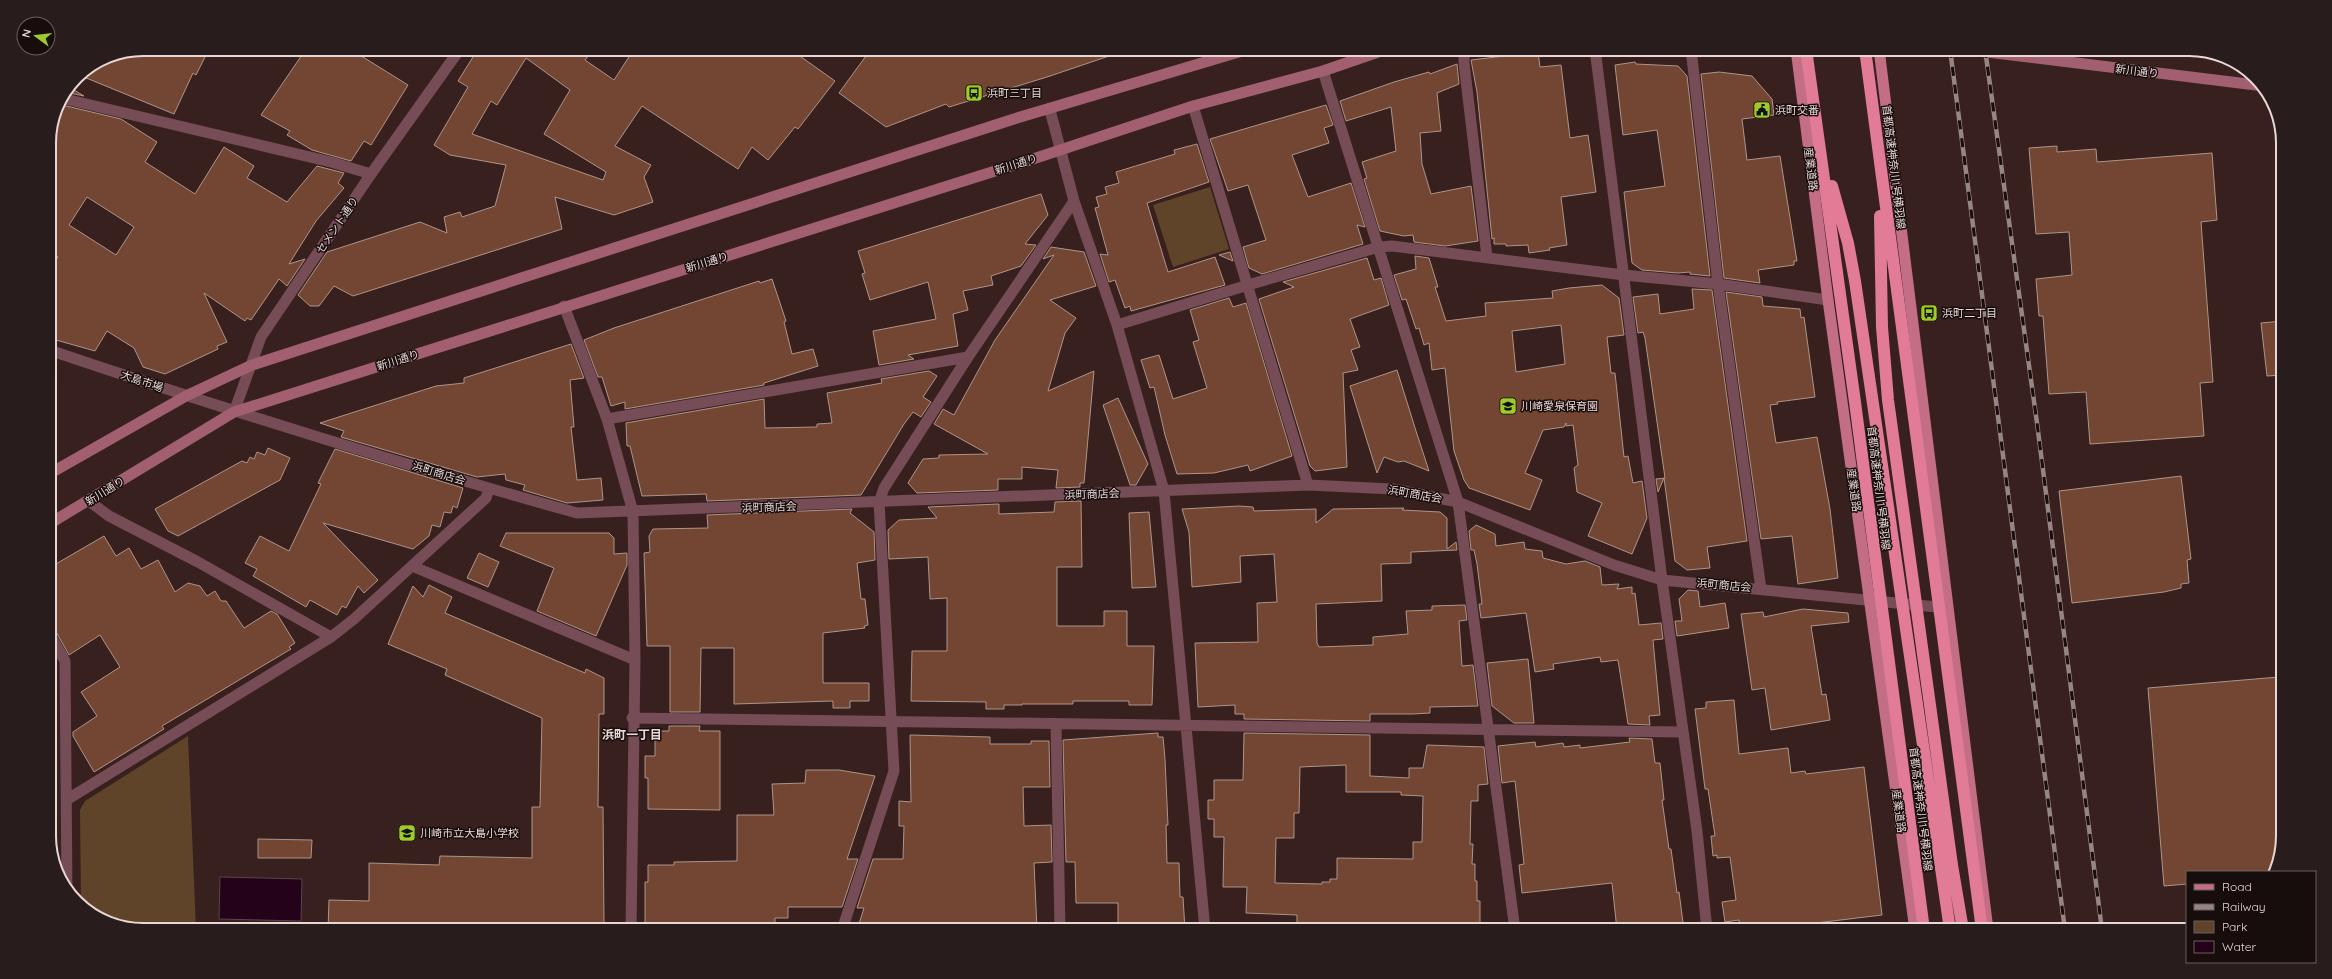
<svg xmlns="http://www.w3.org/2000/svg" width="2332" height="979" font-family="Quicksand,'Noto Sans JP',sans-serif">
<style>
.green{fill:#604429}
.water{fill:#240219;stroke:#5e4251}
.building{fill:#734633;stroke:#ae9489;fill-rule:evenodd}
.lines{fill:none;stroke-linecap:round;stroke-linejoin:round}
.minor{stroke:#764c56;stroke-width:11}
.tertiary{stroke:#764c56;stroke-width:11}
.secondary{stroke:#a15f70;stroke-width:11}
.primary{stroke:#c36e84;stroke-width:11}
.motorway{stroke:#e17b96;stroke-width:12}
.rail-casing{stroke:#988583;stroke-width:4.5}
.rail{stroke:#170d0c;stroke-width:3;stroke-dasharray:9;stroke-linecap:butt}
.motorway-bridge{stroke:#e17b96;stroke-width:12}
.labels{text-anchor:middle;dominant-baseline:central;stroke-width:3;stroke-linejoin:round;paint-order:stroke}
.street-label{font-size:11px;fill:#e7d7d5;stroke:#170d0c}
.poi-label{font-size:11px;fill:#e7d7d5;stroke:#170d0c;text-anchor:start}
.neighbourhood-label{font-size:12px;font-weight:bold;fill:#e7d7d5;stroke:#170d0c}
.rim{fill:none;stroke:#e7d7d5;stroke-width:2}
</style>
<rect width="100%" height="100%" fill="#37201e"/>
<path class="green" d="M 1210,187 L 1229,249 L 1173,267 L 1153,205 Z
M 188,736 L 196,930 L 143,930 L 107,923 L 81,903 L 80,810 L 85,801 Z"/>
<path class="water" d="M 220,877 L 302,879 L 301,921 L 219,919 Z"/>
<path class="building" d="M 143,49 L 189,49 L 205,57 L 196,75 L 193,73 L 174,114 L 79,75 L 107,56 Z
M 306,49 L 350,49 L 408,85 L 371,145 L 364,141 L 351,161 L 312,150 L 287,135 L 290,131 L 261,115 Z
M 478,49 L 594,49 L 585,60 L 614,80 L 634,49 L 790,49 L 835,81 L 798,129 L 795,127 L 768,160 L 752,147 L 738,169 L 642,106 L 615,146 L 651,165 L 644,177 L 653,202 L 614,215 L 555,197 L 562,229 L 353,296 L 334,286 L 319,306 L 310,306 L 298,295 L 327,252 L 420,222 L 447,233 L 444,217 L 460,212 L 462,217 L 495,206 L 506,165 L 450,155 L 434,145 L 468,87 L 458,81 ZM 526,58 L 570,90 L 544,134 L 606,172 L 603,180 L 472,134 L 491,101 L 497,105 Z
M 871,49 L 1120,49 L 1121,52 L 1047,77 L 949,107 L 946,104 L 886,127 L 839,93 Z
M 1538,52 L 1540,67 L 1561,65 L 1570,138 L 1588,135 L 1596,192 L 1561,197 L 1567,245 L 1549,248 L 1550,250 L 1529,253 L 1528,245 L 1506,246 L 1506,244 L 1494,244 L 1494,238 L 1492,239 L 1477,92 L 1471,60 Z
M 1635,62 L 1636,64 L 1678,66 L 1687,76 L 1710,276 L 1690,274 L 1690,272 L 1678,273 L 1642,270 L 1632,263 L 1624,192 L 1665,186 L 1657,130 L 1623,135 L 1615,65 Z
M 1457,64 L 1459,84 L 1437,93 L 1441,131 L 1420,133 L 1422,164 L 1431,194 L 1471,186 L 1478,241 L 1445,246 L 1414,242 L 1413,235 L 1404,236 L 1380,231 L 1364,179 L 1367,178 L 1362,162 L 1396,151 L 1391,107 L 1346,121 L 1340,101 L 1394,82 L 1429,72 L 1430,74 Z
M 1719,72 L 1752,76 L 1772,99 L 1774,115 L 1742,119 L 1747,160 L 1780,156 L 1797,261 L 1794,261 L 1794,265 L 1758,270 L 1760,283 L 1724,278 L 1701,74 Z
M 69,87 L 84,96 L 65,92 Z
M 58,104 L 121,119 L 157,142 L 145,162 L 195,194 L 224,147 L 254,166 L 247,178 L 287,202 L 317,166 L 344,173 L 338,183 L 344,188 L 316,221 L 289,264 L 305,259 L 287,286 L 279,279 L 251,320 L 247,318 L 245,321 L 204,293 L 227,342 L 217,346 L 218,349 L 165,374 L 143,367 L 134,348 L 107,331 L 95,351 L 49,338 L 49,271 L 58,257 L 52,252 L 49,256 L 49,137 ZM 87,197 L 134,227 L 116,255 L 69,225 Z
M 1326,105 L 1333,125 L 1324,128 L 1329,143 L 1292,155 L 1308,197 L 1351,183 L 1365,227 L 1357,225 L 1363,244 L 1262,274 L 1249,268 L 1243,247 L 1266,240 L 1248,185 L 1228,191 L 1210,139 Z
M 1197,144 L 1209,182 L 1147,203 L 1168,272 L 1215,257 L 1225,285 L 1131,311 L 1130,306 L 1125,308 L 1115,280 L 1109,282 L 1100,254 L 1108,255 L 1095,208 L 1099,207 L 1096,197 L 1107,194 L 1105,187 L 1119,183 L 1116,172 L 1175,154 L 1174,150 Z
M 2057,146 L 2057,152 L 2096,149 L 2097,162 L 2212,153 L 2217,220 L 2201,222 L 2213,382 L 2200,383 L 2204,436 L 2090,444 L 2086,392 L 2049,394 L 2043,316 L 2039,316 L 2036,279 L 2072,275 L 2069,232 L 2036,234 L 2029,148 Z
M 1041,194 L 1048,215 L 1025,244 L 1036,245 L 1021,266 L 991,276 L 993,285 L 963,291 L 968,310 L 953,314 L 958,346 L 908,355 L 914,359 L 879,365 L 873,331 L 936,319 L 928,282 L 870,300 L 862,274 L 865,273 L 858,251 Z
M 1051,247 L 1084,252 L 1096,286 L 1050,300 L 1076,318 L 1065,333 L 1048,391 L 1094,371 L 1084,483 L 1080,483 L 1080,487 L 1056,488 L 1058,470 L 1022,467 L 1022,479 L 998,479 L 998,490 L 917,493 L 908,483 L 923,459 L 939,458 L 939,455 L 988,454 L 934,424 L 943,409 L 954,415 L 995,340 L 1054,255 L 1043,259 Z
M 1230,252 L 1233,261 L 1219,255 Z
M 1415,256 L 1429,258 L 1438,287 L 1435,287 L 1446,321 L 1486,316 L 1485,303 L 1553,298 L 1552,291 L 1569,288 L 1602,285 L 1619,298 L 1624,335 L 1607,337 L 1611,373 L 1615,373 L 1624,457 L 1628,456 L 1633,483 L 1642,481 L 1647,518 L 1632,554 L 1588,536 L 1602,503 L 1577,492 L 1574,468 L 1578,465 L 1573,425 L 1566,426 L 1566,423 L 1564,427 L 1543,430 L 1525,473 L 1542,480 L 1530,510 L 1469,488 L 1464,480 L 1454,451 L 1445,368 L 1432,370 L 1429,343 L 1424,345 L 1419,328 L 1416,329 L 1406,299 L 1402,300 L 1394,275 L 1416,269 ZM 1561,325 L 1565,364 L 1516,372 L 1512,331 Z
M 1367,258 L 1374,280 L 1381,278 L 1389,305 L 1350,319 L 1360,347 L 1351,350 L 1358,370 L 1343,373 L 1347,467 L 1315,471 L 1310,466 L 1259,299 L 1294,287 L 1283,282 Z
M 772,279 L 786,321 L 784,322 L 792,354 L 813,349 L 818,366 L 764,383 L 764,385 L 625,409 L 625,402 L 611,406 L 602,377 L 598,377 L 584,340 L 614,328 L 759,281 L 760,283 Z
M 1692,289 L 1712,290 L 1747,541 L 1707,547 L 1710,568 L 1687,570 L 1675,561 L 1664,478 L 1658,492 L 1656,479 L 1665,478 L 1645,338 L 1643,332 L 1638,333 L 1633,297 L 1658,294 L 1660,314 L 1694,309 Z
M 1726,292 L 1762,297 L 1763,306 L 1800,309 L 1801,318 L 1804,317 L 1815,397 L 1777,402 L 1778,404 L 1770,405 L 1776,443 L 1817,437 L 1830,509 L 1838,578 L 1798,584 L 1792,536 L 1761,539 Z
M 1229,298 L 1233,307 L 1246,303 L 1292,456 L 1250,471 L 1248,465 L 1214,473 L 1177,474 L 1165,435 L 1154,387 L 1150,388 L 1141,360 L 1159,355 L 1173,399 L 1207,388 L 1193,342 L 1199,340 L 1190,310 Z
M 2283,321 L 2283,375 L 2267,376 L 2261,323 Z
M 571,344 L 584,378 L 570,380 L 574,427 L 571,427 L 577,480 L 601,478 L 603,500 L 567,503 L 523,490 L 525,485 L 506,480 L 505,474 L 477,477 L 341,437 L 344,431 L 320,423 L 436,386 L 464,383 L 464,378 Z
M 1397,370 L 1416,431 L 1429,471 L 1404,461 L 1398,462 L 1384,457 L 1377,473 L 1350,386 Z
M 929,371 L 937,376 L 923,397 L 931,402 L 921,417 L 913,412 L 904,424 L 861,495 L 707,501 L 706,494 L 642,496 L 630,446 L 627,446 L 626,423 L 764,399 L 765,428 L 817,427 L 817,424 L 832,423 L 827,393 L 882,383 L 881,379 Z
M 1118,398 L 1148,464 L 1136,485 L 1130,485 L 1103,405 Z
M 268,448 L 290,458 L 280,480 L 178,536 L 168,531 L 155,509 L 242,461 L 247,463 L 250,457 L 254,459 L 257,452 L 265,455 Z
M 335,449 L 463,488 L 457,508 L 453,506 L 451,513 L 444,512 L 440,527 L 432,525 L 429,536 L 413,549 L 323,523 L 378,580 L 364,593 L 358,586 L 346,608 L 342,606 L 337,615 L 310,600 L 306,607 L 253,576 L 257,569 L 245,563 L 260,536 L 289,551 L 321,484 L 318,483 Z
M 2181,476 L 2191,559 L 2187,560 L 2189,583 L 2181,584 L 2181,588 L 2164,592 L 2072,603 L 2059,491 Z
M 1081,501 L 1082,567 L 1057,567 L 1057,626 L 1104,626 L 1104,611 L 1127,611 L 1127,646 L 1154,646 L 1152,705 L 1129,705 L 1129,701 L 1073,701 L 1073,704 L 1022,704 L 1022,705 L 1004,705 L 1004,709 L 986,709 L 986,702 L 911,701 L 912,651 L 947,651 L 947,598 L 930,599 L 928,557 L 889,559 L 888,530 L 899,520 L 937,518 L 928,507 L 999,504 L 999,514 L 1054,512 L 1055,502 Z
M 1239,506 L 1253,507 L 1254,511 L 1316,509 L 1316,523 L 1333,509 L 1404,508 L 1402,510 L 1440,512 L 1447,518 L 1447,549 L 1456,542 L 1457,550 L 1411,552 L 1411,563 L 1381,564 L 1382,601 L 1316,604 L 1317,643 L 1319,647 L 1373,645 L 1373,637 L 1408,634 L 1406,611 L 1432,610 L 1432,606 L 1465,605 L 1467,620 L 1459,621 L 1462,666 L 1473,665 L 1478,706 L 1430,707 L 1430,713 L 1413,714 L 1370,714 L 1370,721 L 1244,719 L 1244,714 L 1235,714 L 1235,705 L 1198,707 L 1195,643 L 1258,642 L 1257,603 L 1277,602 L 1274,554 L 1240,556 L 1241,582 L 1192,587 L 1189,532 L 1182,509 Z
M 852,509 L 850,513 L 874,532 L 875,560 L 857,563 L 861,599 L 865,599 L 868,625 L 864,626 L 865,628 L 823,633 L 823,683 L 869,683 L 869,701 L 850,701 L 850,708 L 833,708 L 833,701 L 734,704 L 734,648 L 701,648 L 700,712 L 670,712 L 670,646 L 647,646 L 644,553 L 650,552 L 649,536 L 653,529 L 708,528 L 707,515 Z
M 1149,512 L 1156,587 L 1132,588 L 1129,513 Z
M 1476,525 L 1495,534 L 1496,546 L 1524,542 L 1525,549 L 1542,551 L 1543,558 L 1566,564 L 1585,561 L 1600,567 L 1602,585 L 1619,584 L 1617,589 L 1632,587 L 1632,594 L 1635,593 L 1639,625 L 1661,623 L 1663,639 L 1653,640 L 1660,715 L 1649,716 L 1650,725 L 1628,724 L 1618,660 L 1601,662 L 1600,657 L 1553,664 L 1554,669 L 1535,672 L 1526,613 L 1481,618 L 1479,604 L 1482,604 L 1477,564 L 1474,550 L 1471,550 L 1469,531 Z
M 506,533 L 609,533 L 614,538 L 614,554 L 627,553 L 627,565 L 596,636 L 537,611 L 554,568 L 500,546 Z
M 104,536 L 116,556 L 129,548 L 141,569 L 158,560 L 175,592 L 188,583 L 200,586 L 207,596 L 215,591 L 221,601 L 226,601 L 244,628 L 271,611 L 277,614 L 295,643 L 289,647 L 291,649 L 162,726 L 164,729 L 94,772 L 73,736 L 73,732 L 97,716 L 81,692 L 120,667 L 100,635 L 69,655 L 55,630 L 49,626 L 49,568 Z
M 479,553 L 499,562 L 488,587 L 467,578 Z
M 429,585 L 452,597 L 445,613 L 585,673 L 586,669 L 604,678 L 604,714 L 599,714 L 598,807 L 603,807 L 604,924 L 525,923 L 525,930 L 404,930 L 404,926 L 346,926 L 346,930 L 328,930 L 329,900 L 369,901 L 369,863 L 439,865 L 440,856 L 532,858 L 532,807 L 540,807 L 542,718 L 445,675 L 447,669 L 388,644 L 413,586 L 423,597 Z
M 1688,590 L 1698,591 L 1700,607 L 1725,603 L 1729,628 L 1677,636 L 1675,621 L 1682,621 L 1679,599 Z
M 1803,609 L 1848,613 L 1849,622 L 1811,626 L 1822,695 L 1826,694 L 1830,720 L 1771,730 L 1765,688 L 1752,690 L 1741,614 L 1763,612 L 1764,617 Z
M 1528,659 L 1534,723 L 1514,723 L 1492,706 L 1487,663 Z
M 2279,677 L 2280,693 L 2283,692 L 2283,836 L 2276,872 L 2187,872 L 2187,884 L 2164,886 L 2148,688 Z
M 1734,700 L 1739,754 L 1788,748 L 1791,773 L 1805,771 L 1806,774 L 1864,767 L 1882,915 L 1816,923 L 1816,930 L 1740,930 L 1739,920 L 1725,922 L 1722,902 L 1736,900 L 1730,857 L 1717,858 L 1717,855 L 1713,856 L 1711,836 L 1715,836 L 1708,789 L 1705,789 L 1695,709 L 1706,708 L 1706,702 Z
M 669,726 L 700,726 L 699,731 L 720,731 L 720,810 L 648,809 L 648,778 L 645,778 L 645,756 L 655,756 L 655,731 L 669,731 Z
M 1158,733 L 1158,737 L 1163,737 L 1165,759 L 1168,825 L 1166,825 L 1167,863 L 1179,863 L 1180,897 L 1183,897 L 1185,930 L 1118,930 L 1118,903 L 1076,903 L 1075,862 L 1066,862 L 1063,740 Z
M 1244,733 L 1370,735 L 1370,776 L 1409,778 L 1409,768 L 1423,768 L 1427,745 L 1484,747 L 1488,784 L 1478,785 L 1478,801 L 1471,801 L 1470,844 L 1473,844 L 1472,864 L 1475,864 L 1475,881 L 1477,881 L 1477,901 L 1480,901 L 1480,930 L 1297,928 L 1297,915 L 1246,913 L 1247,887 L 1223,887 L 1224,837 L 1214,837 L 1214,819 L 1208,819 L 1208,800 L 1214,800 L 1214,780 L 1243,780 ZM 1346,765 L 1346,792 L 1401,792 L 1401,795 L 1423,796 L 1422,842 L 1413,842 L 1413,859 L 1337,858 L 1337,879 L 1330,879 L 1330,882 L 1322,882 L 1322,884 L 1275,883 L 1276,838 L 1294,838 L 1294,813 L 1299,813 L 1300,767 Z
M 910,735 L 990,737 L 990,744 L 1031,744 L 1031,741 L 1049,741 L 1050,787 L 1023,787 L 1024,826 L 1051,825 L 1052,862 L 1034,863 L 1037,930 L 857,930 L 864,908 L 857,908 L 873,859 L 903,859 L 904,826 L 899,826 L 899,801 L 911,802 Z
M 1629,738 L 1652,739 L 1655,763 L 1660,763 L 1664,800 L 1662,800 L 1669,849 L 1671,849 L 1677,893 L 1679,892 L 1684,930 L 1617,930 L 1612,883 L 1522,893 L 1519,865 L 1524,864 L 1515,781 L 1502,783 L 1498,746 L 1535,742 L 1536,747 L 1563,743 L 1564,747 L 1580,745 L 1580,748 L 1630,742 Z
M 806,770 L 839,770 L 875,776 L 847,859 L 858,859 L 842,907 L 788,907 L 788,918 L 775,918 L 775,930 L 645,930 L 645,882 L 648,882 L 648,865 L 674,865 L 674,862 L 737,861 L 737,815 L 774,815 L 772,784 L 805,783 Z
M 258,839 L 312,840 L 311,858 L 258,858 Z"/>
<g class="lines">
<path class="minor" d="M 1464,49 L 1464,63 L 1487,257
M 1595,49 L 1662,580 L 1697,831 L 1707,930
M 1691,49 L 1718,284 L 1761,589
M 1323,71 L 1458,502 L 1515,930
M 61,98 L 331,162 L 371,174
M 1193,106 L 1308,485
M 1050,110 L 1074,201 L 1117,325 L 1164,491 L 1205,930
M 564,306 L 607,419 L 633,512 L 635,660 L 631,930
M 1117,325 L 1248,285 L 1379,247 L 1392,246 L 1624,275 L 1718,284 L 1828,300
M 49,350 C 224,409 400,464 577,513 L 1308,485 L 1393,489 L 1458,502 L 1614,565 L 1662,580 L 1947,608
M 607,419 L 968,357
M 89,501 L 109,516 L 198,562 L 331,637
M 412,566 L 635,660
M 49,633 L 65,661 L 67,891
M 632,718 L 1683,732
M 1056,724 L 1060,930
M 68,799 L 331,637 L 354,619 L 486,498 L 489,489
M 842,930 L 894,771 L 879,502 L 884,488 L 968,357 L 1074,201"/>
<path class="tertiary" d="M 234,412 L 261,337 L 371,174 L 460,49"/>
<path class="secondary" d="M 1962,49 L 2264,86
M 49,474 L 186,396 L 252,365 L 1017,118 L 1249,49
M 49,524 L 234,412 L 1030,160 L 1193,106 L 1323,71 L 1387,49"/>
<path class="primary" d="M 1796,49 L 1828,300 L 1915,930
M 1879,49 L 1988,930"/>
<path class="motorway" d="M 1952,865 L 1963,930
M 1941,868 L 1950,930"/>
<defs>
<path id="rail" d="M 1950,49 L 2065,930
M 1985,49 L 2037,423 L 2102,930"/>
</defs>
<use href="#rail" class="rail-casing"/>
<use href="#rail" class="rail"/>
<path class="motorway-bridge" d="M 1806,49 L 1855,402 L 1924,930
M 1865,49 L 1982,930
M 1832,186 L 1848,243 L 1855,281 L 1941,868
M 1880,216 L 1882,327 L 1888,400 L 1952,865"/>
</g>
<defs>
<symbol id="bus-square" viewBox="-11 -11 22 22"><rect x="-9" y="-9" width="18" height="18" rx="4" fill="#9fca2c" stroke="#170d0c"/><path d="M-5-6H5V4H4V6H2V4H-2V6H-4V4H-5ZM-3.5-4V0h7V-4ZM-3.5 1.2v1.5H-2V1.2ZM2 1.2v1.5H3.5V1.2Z" fill="#111"/></symbol>
<symbol id="civic-square" viewBox="-11 -11 22 22"><rect x="-9" y="-9" width="18" height="18" rx="4" fill="#9fca2c" stroke="#170d0c"/><path d="M-.6-6.5H3V-4.5H.6V-3L4-1V1h2V6H-6V1h2V-1L-.6-3ZM-1.2 2.5V6h2.4V2.5Z" fill="#111"/></symbol>
<symbol id="school-square" viewBox="-11 -11 22 22"><rect x="-9" y="-9" width="18" height="18" rx="4" fill="#9fca2c" stroke="#170d0c"/><path d="M0-5L7-2L0 1L-7-2ZM-4 1L0 2.5L4 1V4Q0 6-4 4Z" fill="#111"/></symbol>
</defs>
<g fill-rule="evenodd">
<use href="#bus-square" x="964" y="83" width="20" height="20"/>
<use href="#civic-square" x="1752" y="100" width="20" height="20"/>
<use href="#bus-square" x="1919" y="303" width="20" height="20"/>
<use href="#school-square" x="1498" y="396" width="20" height="20"/>
<use href="#school-square" x="397" y="823" width="20" height="20"/>
</g>
<g class="labels">
<g class="street-label">
<text transform="translate(2137 71) rotate(7)">新川通り</text>
<text transform="translate(1016 164) rotate(-18)">新川通り</text>
<text transform="translate(1894 167) rotate(83)">首都高速神奈川1号横羽線</text>
<text transform="translate(1811 169) rotate(83)">産業道路</text>
<text transform="translate(337 225) rotate(-56)">セメント通り</text>
<text transform="translate(707 262) rotate(-17)">新川通り</text>
<text transform="translate(398 360) rotate(-18)">新川通り</text>
<text transform="translate(142 381) rotate(19)">大島市場</text>
<text transform="translate(439 473) rotate(17)">浜町商店会</text>
<text transform="translate(1879 488) rotate(83)">首都高速神奈川1号横羽線</text>
<text transform="translate(1854 490) rotate(82)">産業道路</text>
<text transform="translate(105 491) rotate(-32)">新川通り</text>
<text transform="translate(1092 494) rotate(-2)">浜町商店会</text>
<text transform="translate(1415 494) rotate(10)">浜町商店会</text>
<text transform="translate(769 507) rotate(-2)">浜町商店会</text>
<text transform="translate(1724 585) rotate(5)">浜町商店会</text>
<text transform="translate(1921 809) rotate(83)">首都高速神奈川1号横羽線</text>
<text transform="translate(1899 811) rotate(82)">産業道路</text>
</g>
<g class="poi-label">
<text x="987" y="93">浜町三丁目</text>
<text x="1775" y="110">浜町交番</text>
<text x="1942" y="313">浜町二丁目</text>
<text x="1521" y="406">川崎愛泉保育園</text>
<text x="420" y="833">川崎市立大島小学校</text>
</g>
<g class="neighbourhood-label">
<text x="632" y="734">浜町一丁目</text>
</g>
</g>
<path d="M0 0H2332V979H0ZM143 56H2189A87 87 0 0 1 2276 143V836A87 87 0 0 1 2189 923H143A87 87 0 0 1 56 836V143A87 87 0 0 1 143 56Z" fill="#281d1c" fill-rule="evenodd"/>
<path class="rim" d="M143 56H2189A87 87 0 0 1 2276 143V836A87 87 0 0 1 2189 923H143A87 87 0 0 1 56 836V143A87 87 0 0 1 143 56Z"/>
<rect x="2186" y="871" width="130" height="92" fill="#170d0c" stroke="#6a5e5c"/>
<rect x="2194" y="884" width="20" height="6" fill="#c36e84" stroke="#6a5e5c"/>
<text x="2222" y="891" font-size="12" fill="#e7d7d5">Road</text>
<rect x="2194" y="904" width="20" height="6" fill="#988583" stroke="#6a5e5c"/>
<text x="2222" y="911" font-size="12" fill="#e7d7d5">Railway</text>
<rect x="2194" y="921" width="20" height="12" fill="#604429" stroke="#6a5e5c"/>
<text x="2222" y="931" font-size="12" fill="#e7d7d5">Park</text>
<rect x="2194" y="941" width="20" height="12" fill="#240219" stroke="#6a5e5c"/>
<text x="2222" y="951" font-size="12" fill="#e7d7d5">Water</text>
<g transform="translate(36 36) rotate(285)"><circle r="19" fill="#170d0c" stroke="#6a5e5c"/>
<path d="M0-3L7 15L0 10L-7 15Z" fill="#9fca2c"/>
<text y="-6" font-size="11" font-weight="bold" text-anchor="middle" fill="#e7d7d5">N</text>
</g>
</svg>
